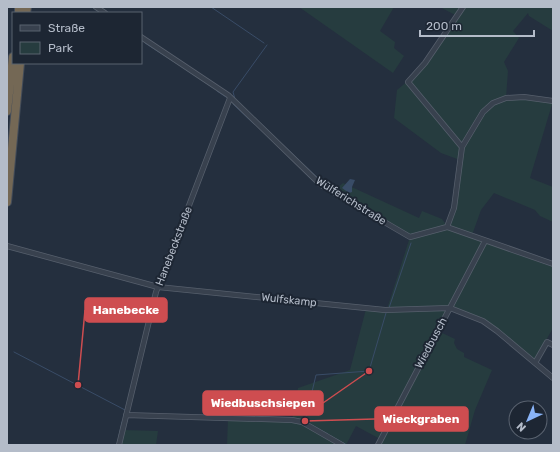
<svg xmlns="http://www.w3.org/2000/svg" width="560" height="452" font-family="Rubik,sans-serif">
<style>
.green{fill:#263c3f}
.water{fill:#394c67}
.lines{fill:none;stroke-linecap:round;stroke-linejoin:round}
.stream{stroke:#394c67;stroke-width:1}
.street-casing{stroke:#565f6c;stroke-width:6}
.highway-casing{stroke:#434c59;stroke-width:10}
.street{stroke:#38414e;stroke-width:4.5}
.highway{stroke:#746855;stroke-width:8}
.labels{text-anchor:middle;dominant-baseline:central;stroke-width:4;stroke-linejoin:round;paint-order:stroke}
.street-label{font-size:11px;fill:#b4bcc9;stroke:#1d2633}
.leader{fill:none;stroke:#ce4d50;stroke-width:1.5}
.callout-dot{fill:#ce4d50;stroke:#1d2633;stroke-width:1.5}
.callout{fill:#ce4d50;stroke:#ce4d50;stroke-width:1.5}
.callout-label{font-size:12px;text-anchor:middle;font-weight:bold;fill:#fff}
</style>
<rect width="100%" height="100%" fill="#242f3e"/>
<path class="green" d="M 299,7 L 394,7 L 380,31 L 395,42 L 394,48 L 404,56 L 393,73 Z
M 440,7 L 553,7 L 553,31 L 529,16 L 528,13 L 513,31 L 519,38 L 504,62 L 508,71 L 506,98 L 553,101 L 530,178 L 553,187 L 553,222 L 540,216 L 535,210 L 494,193 L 481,210 L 471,238 L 553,267 L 553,328 L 534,361 L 483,320 L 450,305 L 438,331 L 455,339 L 454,343 L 457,349 L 464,353 L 464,357 L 492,370 L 475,410 L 465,445 L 378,445 L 380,439 L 356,426 L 346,445 L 227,445 L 228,418 L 292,420 L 298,388 L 350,370 L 366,309 L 387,309 L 410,237 L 332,192 L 343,183 L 419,218 L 422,211 L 442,219 L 447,226 L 454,208 L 460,160 L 441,153 L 394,118 L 397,90 C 423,70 439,43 457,16 Z
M 123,430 L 158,431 L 156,445 L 119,445 Z"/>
<path class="water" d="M 350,179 L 355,180 L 352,187 L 352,192 L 349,193 L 342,188 Z"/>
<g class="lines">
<path class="stream" d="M 92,7 L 94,8
M 211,7 L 264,43
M 96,10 L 101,13
M 141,40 L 143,41
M 145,43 L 179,65
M 182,67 L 215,89
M 217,91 L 226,97
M 235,99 L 233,92 L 267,45
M 233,104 L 254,124
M 249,112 L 257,120
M 260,123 L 324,184 L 364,208
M 257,126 L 273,142
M 286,154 L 312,180
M 324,189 L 342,200
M 344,201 L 362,212
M 389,308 L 411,243
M 14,352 L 125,410
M 256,417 L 297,419
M 305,421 L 316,375 L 369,371 L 386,313
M 306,422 L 328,434
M 331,436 L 347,445
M 117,445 L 122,422"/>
<defs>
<path id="street" d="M 96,7 L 105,13
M 141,37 L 228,95 L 321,185 L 410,237 L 447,227 L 553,264
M 462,147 L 408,82 L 425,63 L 463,7
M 447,227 L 454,208 L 462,147 L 483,112 L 493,103 L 506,98 L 524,97 L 553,101
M 7,246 L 158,287 L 385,310 L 450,308 L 483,321 L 497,331 L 553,378
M 535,363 L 547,342 L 553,345
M 126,415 L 292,420 L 302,422 L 342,445
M 119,445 L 156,292 L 230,98
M 378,445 L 485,241"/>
<path id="highway" d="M 19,13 L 19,7
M 26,13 L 27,7
M 7,111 L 13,57
M 7,202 L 20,63"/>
</defs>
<use href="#street" class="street-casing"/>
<use href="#highway" class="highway-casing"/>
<use href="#street" class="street"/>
<use href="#highway" class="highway"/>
</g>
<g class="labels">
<g class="street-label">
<text transform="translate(351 201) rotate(32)">Wülferichstraße</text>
<text transform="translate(174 246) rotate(-69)">Hanebeckstraße</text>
<text transform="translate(289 300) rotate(6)">Wulfskamp</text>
<text transform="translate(431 343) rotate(-62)">Wiedbusch</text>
</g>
</g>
<path class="leader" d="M78 385L85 310M369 371L323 403M305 421L375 419"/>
<g class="callout-dot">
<circle cx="78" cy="385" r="4"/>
<circle cx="369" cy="371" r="4"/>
<circle cx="305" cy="421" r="4"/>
</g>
<g class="callout">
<rect x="85" y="298" width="82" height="24" rx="4"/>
<rect x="203" y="391" width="120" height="24" rx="4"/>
<rect x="375" y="407" width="93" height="24" rx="4"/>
</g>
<g class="callout-label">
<text x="126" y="314">Hanebecke</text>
<text x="263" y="407">Wiedbuschsiepen</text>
<text x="421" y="423">Wieckgraben</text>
</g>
<rect width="560" height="452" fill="none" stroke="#b4bcc9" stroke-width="16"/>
<rect x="12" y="12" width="130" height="52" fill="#1d2633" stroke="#59626f"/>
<rect x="20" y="25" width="20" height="6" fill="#38414e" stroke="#59626f"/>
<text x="48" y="32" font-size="12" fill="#b4bcc9">Straße</text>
<rect x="20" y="42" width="20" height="12" fill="#263c3f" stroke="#59626f"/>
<text x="48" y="52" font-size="12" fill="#b4bcc9">Park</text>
<g transform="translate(528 420) rotate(224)"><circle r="19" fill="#1d2633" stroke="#59626f"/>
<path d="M0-3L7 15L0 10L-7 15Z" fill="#8ab4f8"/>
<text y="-6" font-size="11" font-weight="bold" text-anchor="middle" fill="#b4bcc9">N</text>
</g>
<path d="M420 30v6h114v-6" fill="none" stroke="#b4bcc9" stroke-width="2"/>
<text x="426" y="30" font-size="12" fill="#b4bcc9" stroke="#1d2633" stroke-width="3" paint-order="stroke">200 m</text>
</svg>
